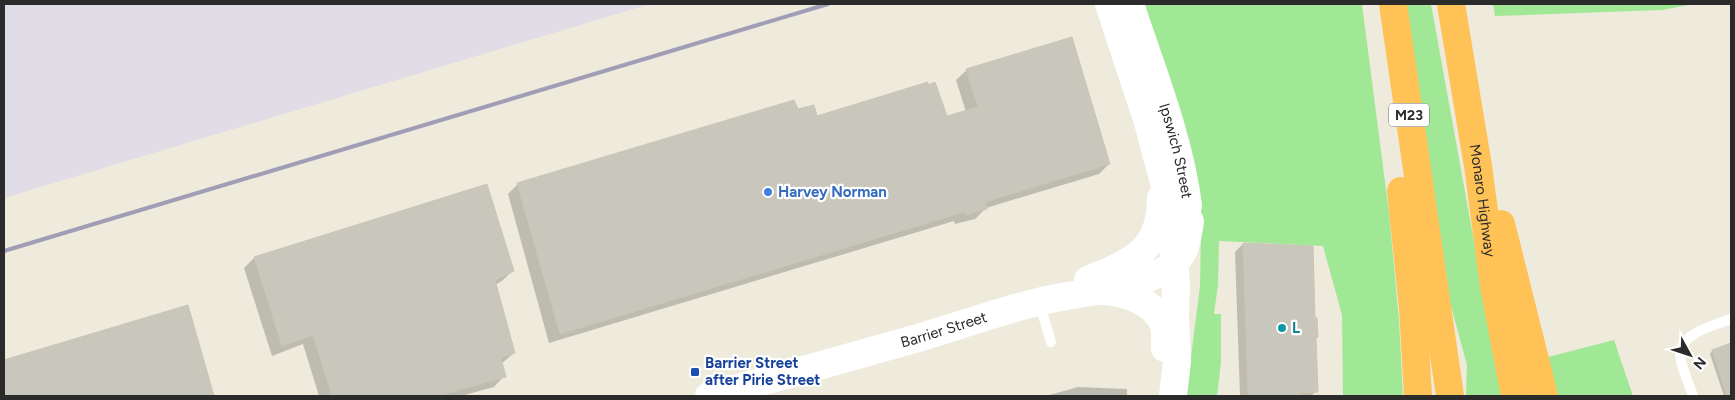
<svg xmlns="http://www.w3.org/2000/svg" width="1735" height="400" font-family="Figtree,sans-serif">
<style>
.industrial{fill:#e1dde6}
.green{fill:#a0e895}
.shadow{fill:#0003}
.building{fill:#c9c6bc;stroke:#c9c6b5}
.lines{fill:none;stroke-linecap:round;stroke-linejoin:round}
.lane{stroke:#fff;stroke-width:10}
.secondary{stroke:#fff;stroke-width:28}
.highway{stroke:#ffc256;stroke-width:28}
.rail{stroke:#a09eb7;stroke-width:4}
.shop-dot{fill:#3f7fe0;stroke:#fff;stroke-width:2}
.culture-dot{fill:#0f9aa8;stroke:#fff;stroke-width:2}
.transit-dot{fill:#1a4fb4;stroke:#fff;stroke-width:2}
.labels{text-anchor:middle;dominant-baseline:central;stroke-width:4.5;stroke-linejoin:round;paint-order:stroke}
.shield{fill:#fff;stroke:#6b6b6b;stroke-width:1}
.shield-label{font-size:14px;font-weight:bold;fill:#2b2b2b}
.street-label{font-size:15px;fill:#2b2b2b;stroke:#fff}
.shop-label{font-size:15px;font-weight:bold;fill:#366cbe;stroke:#fff;text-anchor:start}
.culture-label{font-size:15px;font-weight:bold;fill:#0d838f;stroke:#fff;text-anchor:start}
.transit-label{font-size:15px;font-weight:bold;fill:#164399;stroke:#fff;text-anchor:start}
</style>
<rect width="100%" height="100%" fill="#eeeadc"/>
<path class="industrial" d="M 4,4 L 650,4 L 4,198 Z"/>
<path class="green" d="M 1140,4 L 1362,4 L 1389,213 L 1399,320 L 1403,396 L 1343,396 L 1342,315 L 1323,246 L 1219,241 L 1218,285 L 1214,314 L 1221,314 L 1221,362 L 1217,396 L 1186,396 L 1200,286 L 1201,232 Z
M 1406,4 L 1431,4 L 1502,396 L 1466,396 L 1467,365 L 1451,306 Z
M 1493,4 L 1694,4 L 1662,10 L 1495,16 Z
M 1614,340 L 1633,396 L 1557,396 L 1548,357 Z"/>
<path class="shadow" d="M 967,70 L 1109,164 L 1099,174 L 986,208 L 975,219 L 955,224 L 954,221 L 549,343 L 508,194 L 518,184 L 797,111 L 816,118 L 946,118 L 966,112 L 956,80 Z
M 1243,244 L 1316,391 L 1311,396 L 1240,396 L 1235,252 Z
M 254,258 L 512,271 L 502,281 L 495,285 L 514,353 L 501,364 L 504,376 L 494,387 L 461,396 L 319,396 L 303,344 L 272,356 L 244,268 Z
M 187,306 L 213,396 L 4,396 L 4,361 Z
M 1731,345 L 1731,396 L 1724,396 L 1710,354 L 1712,351 Z
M 1078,387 L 1127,389 L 1127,396 L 1046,396 Z"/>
<path class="building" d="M 1072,37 L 1110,164 L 985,202 L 987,209 L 966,215 L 964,212 L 560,334 L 517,183 L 794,100 L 798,109 L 814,105 L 817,116 L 928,82 L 928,85 L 935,82 L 947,116 L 978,107 L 966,69 Z
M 487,184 L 514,271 L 495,280 L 515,353 L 501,358 L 506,377 L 437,396 L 332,396 L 313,335 L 282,346 L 254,257 Z
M 1243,243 L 1313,246 L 1315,318 L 1317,318 L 1318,337 L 1316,338 L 1318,392 L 1299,393 L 1299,396 L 1248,395 Z
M 188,305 L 214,396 L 4,396 L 4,360 Z
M 1731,343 L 1731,396 L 1727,396 L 1712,350 Z"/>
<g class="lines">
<path class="lane" d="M 1039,302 L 1051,342
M 1693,396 C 1690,387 1680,363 1680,355 C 1680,333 1715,325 1731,319"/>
<g class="secondary">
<path d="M 1109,4 L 1147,119 L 1170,205 L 1176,283 L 1175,316 L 1177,361 L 1173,396"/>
<path id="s1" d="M 1130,4 C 1151,68 1180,139 1188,206"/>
<path d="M 1088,280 C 1131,262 1161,252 1161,198"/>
<path d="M 1105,291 C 1127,293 1155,302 1164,325 C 1166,332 1165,340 1165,348"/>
<path id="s2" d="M 709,396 C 779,377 848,358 918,338 C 958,326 997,312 1038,302 C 1078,291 1126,292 1163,271 C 1185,259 1187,244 1190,221"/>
</g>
<g class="highway">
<path d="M 1393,4 L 1450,396"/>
<path id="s3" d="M 1451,4 L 1478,166 L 1494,286 L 1515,396"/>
<path d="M 1401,191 L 1413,308 L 1418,396"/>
<path d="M 1501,224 L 1544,396"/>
</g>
<path class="rail" d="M 4,251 L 828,4"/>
</g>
<circle class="shop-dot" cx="768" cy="192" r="5"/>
<circle class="culture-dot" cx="1282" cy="328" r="5"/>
<rect class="transit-dot" x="690" y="367" width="10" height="10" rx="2.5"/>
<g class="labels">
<rect class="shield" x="1389" y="103.5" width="40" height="23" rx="4"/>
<g class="shield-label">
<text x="1409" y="115">M23</text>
</g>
<g class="street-label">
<text stroke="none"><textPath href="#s1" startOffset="154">Ipswich Street</textPath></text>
<text stroke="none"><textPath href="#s3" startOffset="199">Monaro Highway</textPath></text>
<text stroke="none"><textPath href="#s2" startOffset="244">Barrier Street</textPath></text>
</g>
<g class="shop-label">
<text x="778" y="192">Harvey Norman</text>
</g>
<g class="culture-label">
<text x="1292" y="328">L</text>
</g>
<g class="transit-label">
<text x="705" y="363">Barrier Street<tspan x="705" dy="17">after Pirie Street</tspan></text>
</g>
</g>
<rect width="1735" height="400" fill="none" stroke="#2b2b2b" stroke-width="10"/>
<g transform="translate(1690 355) rotate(130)" stroke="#ffffff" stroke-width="4" paint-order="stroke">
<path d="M0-4L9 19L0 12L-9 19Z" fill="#2b2b2b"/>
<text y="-8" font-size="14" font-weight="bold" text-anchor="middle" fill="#2b2b2b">N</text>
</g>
</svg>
